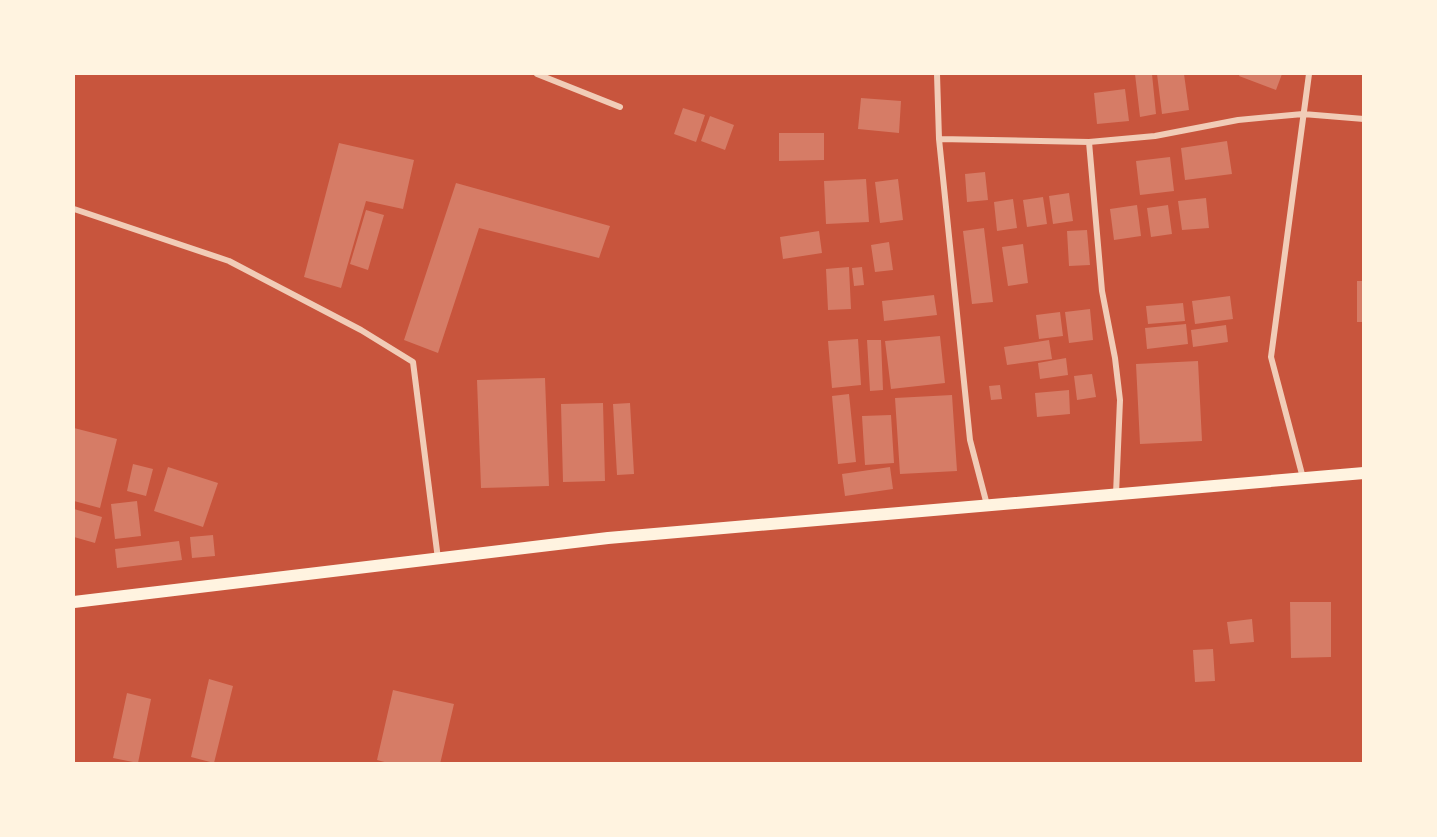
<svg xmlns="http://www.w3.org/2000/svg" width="1437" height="837" font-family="Cabin,sans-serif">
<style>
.building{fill:#d67c66}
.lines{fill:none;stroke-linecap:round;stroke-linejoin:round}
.minor{stroke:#f1ccb7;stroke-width:6}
.secondary{stroke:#fff3e0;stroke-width:12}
</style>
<rect width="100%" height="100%" fill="#c8553d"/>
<path class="building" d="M 1135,74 L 1152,74 L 1156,114 L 1140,117 Z
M 1157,74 L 1184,74 L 1189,110 L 1162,114 Z
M 1240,74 L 1282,74 L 1276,90 L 1239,76 Z
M 1125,89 L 1129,121 L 1097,124 L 1094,93 Z
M 861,98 L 901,101 L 899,133 L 858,129 Z
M 683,108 L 705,115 L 696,142 L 674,134 Z
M 710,116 L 734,125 L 725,150 L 701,141 Z
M 779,133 L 824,133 L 824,160 L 779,161 Z
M 1227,141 L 1232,174 L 1185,180 L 1181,148 Z
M 339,143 L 414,160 L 403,209 L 366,201 L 341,288 L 304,277 Z
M 1170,157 L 1174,191 L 1140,195 L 1136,161 Z
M 985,172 L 988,200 L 967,202 L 965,174 Z
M 866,179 L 869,222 L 826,224 L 824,181 Z
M 898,179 L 903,220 L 880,223 L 875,182 Z
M 456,183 L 610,226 L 599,258 L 479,228 L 438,353 L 404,340 Z
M 1069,193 L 1073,221 L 1053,224 L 1049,196 Z
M 1043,197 L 1047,224 L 1027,227 L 1023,200 Z
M 1206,198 L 1209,228 L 1182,230 L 1178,201 Z
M 1013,199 L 1017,228 L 997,231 L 994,202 Z
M 1137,205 L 1141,236 L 1114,240 L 1110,209 Z
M 1168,205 L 1172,234 L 1151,237 L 1147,208 Z
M 366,210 L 384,215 L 368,270 L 350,264 Z
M 984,228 L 993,302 L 972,304 L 963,231 Z
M 1087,230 L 1090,265 L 1069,266 L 1067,231 Z
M 819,231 L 822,253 L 783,259 L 780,237 Z
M 889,242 L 893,270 L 875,272 L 871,245 Z
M 1023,244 L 1028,283 L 1008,286 L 1002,247 Z
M 849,267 L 851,309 L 828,310 L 826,269 Z
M 862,267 L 864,285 L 854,286 L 852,268 Z
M 1357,281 L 1364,281 L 1364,322 L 1357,322 Z
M 934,295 L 937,315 L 884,321 L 882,301 Z
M 1230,296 L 1233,319 L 1195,324 L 1192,301 Z
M 1183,303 L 1185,321 L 1148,324 L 1146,306 Z
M 1090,309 L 1093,340 L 1069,343 L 1065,312 Z
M 1060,312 L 1063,336 L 1039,339 L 1036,315 Z
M 1186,324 L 1188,344 L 1147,349 L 1145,328 Z
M 1226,325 L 1228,342 L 1193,347 L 1191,330 Z
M 940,336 L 945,383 L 891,389 L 885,341 Z
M 858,339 L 861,385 L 832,388 L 828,341 Z
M 867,340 L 881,340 L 883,390 L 870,391 Z
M 1049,340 L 1052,359 L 1007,365 L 1004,347 Z
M 1066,358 L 1068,375 L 1040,379 L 1038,363 Z
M 1198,361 L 1202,441 L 1140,444 L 1136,364 Z
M 1092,374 L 1096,397 L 1077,400 L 1074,376 Z
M 545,378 L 549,486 L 481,488 L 477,380 Z
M 1000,385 L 1002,399 L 991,400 L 989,386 Z
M 1069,390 L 1070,414 L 1037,417 L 1035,393 Z
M 849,394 L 856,462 L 838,464 L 832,396 Z
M 952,395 L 957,471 L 900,474 L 895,398 Z
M 603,403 L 605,481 L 563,482 L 561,404 Z
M 630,403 L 634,474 L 617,475 L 613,404 Z
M 891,415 L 894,463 L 865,465 L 862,416 Z
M 74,428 L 117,439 L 100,508 L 74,501 Z
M 133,464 L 153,469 L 146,496 L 127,491 Z
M 168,467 L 218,483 L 203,527 L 154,511 Z
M 890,467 L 893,489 L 845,496 L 842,474 Z
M 137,501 L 141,536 L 115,539 L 111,504 Z
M 74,509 L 102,517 L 95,543 L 74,537 Z
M 213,535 L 215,556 L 192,558 L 190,537 Z
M 179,541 L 182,560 L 117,568 L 115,549 Z
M 1290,602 L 1331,602 L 1331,657 L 1291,658 Z
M 1252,619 L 1254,642 L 1230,644 L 1227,622 Z
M 1213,649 L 1215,681 L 1195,682 L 1193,650 Z
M 209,679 L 233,686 L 214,763 L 191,757 Z
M 393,690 L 454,704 L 440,764 L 392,764 L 377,760 Z
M 127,693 L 151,699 L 138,763 L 113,758 Z"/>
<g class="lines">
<path class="minor" d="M 537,74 L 620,107
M 937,74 L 939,139
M 74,209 L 229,261 L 361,330 L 413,362 L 438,559
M 1303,478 L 1271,357 L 1309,74
M 1116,494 L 1120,400 L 1115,358 L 1102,291 L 1089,142 L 1155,136 L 1238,120 L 1303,114 L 1364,119
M 987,505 L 970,440 L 939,139 L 1089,142"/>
<path class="secondary" d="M 74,602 L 608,538 L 1364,473"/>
</g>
<rect width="1437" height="837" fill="none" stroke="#fff3e0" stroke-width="150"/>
</svg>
